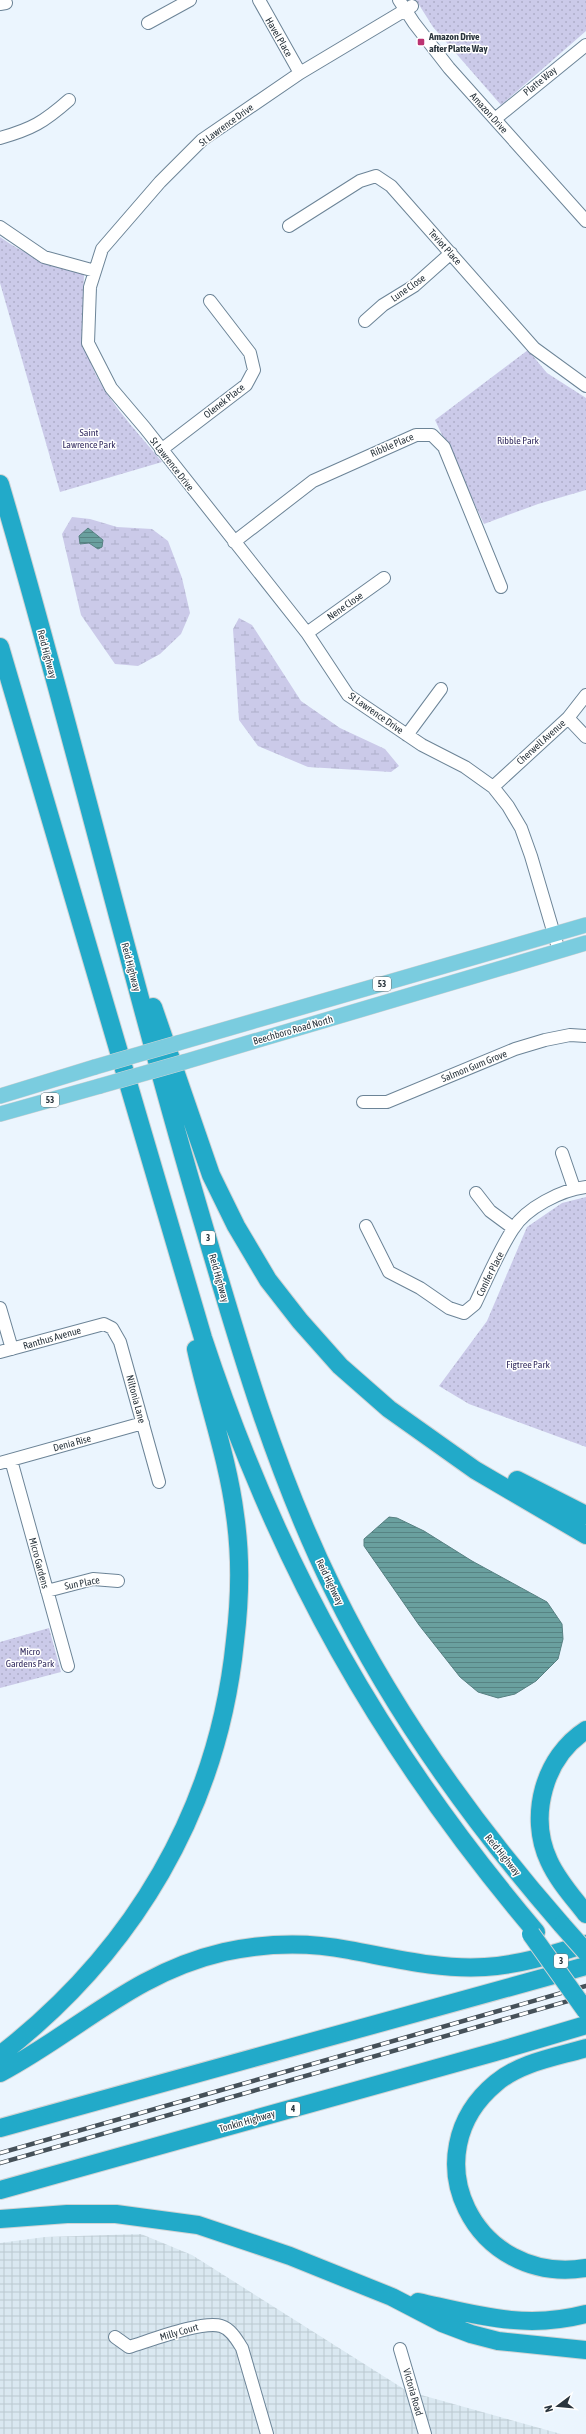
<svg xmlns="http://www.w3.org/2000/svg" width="586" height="2434" font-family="'Asap Condensed',sans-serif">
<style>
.industrial{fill:url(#industrial-grid)}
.wetland{fill:url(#wetland-marsh)}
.park{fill:url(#park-dots)}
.water{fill:url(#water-rules);stroke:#578082}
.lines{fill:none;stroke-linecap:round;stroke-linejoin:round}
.minor-casing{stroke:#6c8497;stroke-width:14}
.major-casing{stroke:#d0d3d4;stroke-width:16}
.highway-casing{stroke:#d0d3d4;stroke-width:20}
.minor{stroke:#fff;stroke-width:12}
.major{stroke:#7accdf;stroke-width:15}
.highway{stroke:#22aac9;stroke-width:18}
.rail-casing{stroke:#465159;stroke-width:4.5}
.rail{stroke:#fff;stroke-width:3;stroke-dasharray:9;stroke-linecap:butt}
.major-bridge-casing{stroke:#d0d3d4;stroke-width:16;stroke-linecap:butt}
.highway-bridge-casing{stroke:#d0d3d4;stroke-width:20;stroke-linecap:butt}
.major-bridge{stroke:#7accdf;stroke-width:15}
.highway-bridge{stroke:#22aac9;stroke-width:18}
.poi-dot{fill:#bb3371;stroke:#fff;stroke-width:1.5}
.labels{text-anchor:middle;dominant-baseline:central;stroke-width:3;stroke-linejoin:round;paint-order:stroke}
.shield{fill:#fff;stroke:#6a7277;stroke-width:1}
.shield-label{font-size:9px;font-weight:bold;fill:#2a353d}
.poi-label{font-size:10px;font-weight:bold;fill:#2a353d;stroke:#fff;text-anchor:start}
.street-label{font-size:10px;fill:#2a353d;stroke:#fff}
.park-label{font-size:10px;fill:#352e61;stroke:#fff}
</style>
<defs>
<pattern id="industrial-grid" width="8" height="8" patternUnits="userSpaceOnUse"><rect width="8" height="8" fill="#dae8f1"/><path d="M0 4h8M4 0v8" fill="none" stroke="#bbc8d0"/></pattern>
<pattern id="wetland-marsh" width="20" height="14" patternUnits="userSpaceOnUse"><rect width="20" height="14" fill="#cbcae9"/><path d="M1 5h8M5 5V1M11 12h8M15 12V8" fill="none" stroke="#aeaec9"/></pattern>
<pattern id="park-dots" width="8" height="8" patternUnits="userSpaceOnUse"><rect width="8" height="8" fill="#cbcae9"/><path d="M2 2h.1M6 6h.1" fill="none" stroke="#aeaec9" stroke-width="1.8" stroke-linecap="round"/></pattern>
<pattern id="water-rules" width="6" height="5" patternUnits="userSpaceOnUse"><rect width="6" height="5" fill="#6aa09f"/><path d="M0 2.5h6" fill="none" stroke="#578383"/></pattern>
</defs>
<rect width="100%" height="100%" fill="#ebf5fe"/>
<path class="industrial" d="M 141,2234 L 192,2255 L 407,2391 L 561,2434 L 0,2434 L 0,2243 L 45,2237 Z"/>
<path class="wetland" d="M 72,517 L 90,519 L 117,527 L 152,529 L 168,541 L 182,578 L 190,613 L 181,634 L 160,654 L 138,666 L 115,664 L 81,615 L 62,534 Z
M 239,618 L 252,625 L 301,701 L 340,728 L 385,749 L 399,766 L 391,772 L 308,767 L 258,746 L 239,720 L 233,629 Z"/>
<path class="park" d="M 416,0 L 586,0 L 586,31 L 501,105 L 433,27 Z
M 0,237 C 28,257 52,264 84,274 C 83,301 82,327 88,354 C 97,391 138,432 162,462 L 60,492 L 0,283 Z
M 528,350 L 547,373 L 586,398 L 586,490 L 538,504 L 484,524 L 435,420 Z
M 586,1197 L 586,1447 L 469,1404 L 439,1386 L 487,1321 L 527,1227 L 562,1203 Z
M 49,1628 L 61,1672 L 0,1688 L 0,1642 Z"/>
<path class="water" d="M 88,528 L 103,540 L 102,547 L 98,549 L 89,543 L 80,544 L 79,536 Z
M 389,1517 L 397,1518 L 424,1531 L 472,1561 L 547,1602 L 562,1624 L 563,1639 L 558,1659 L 536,1681 L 515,1694 L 498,1698 L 478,1692 L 460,1677 L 419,1625 L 364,1546 L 364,1539 Z"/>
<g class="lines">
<defs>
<path id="minor" d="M 259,0 L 300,73
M 399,0 L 414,23 L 449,68 L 586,221
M 0,4 L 6,3
M 412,6 L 300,73 L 202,140 L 160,182 L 102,249 L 90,287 L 88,343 L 111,388 L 145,428 L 307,633 L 348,695 L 422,745 L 465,767 L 493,787 L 508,806 L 521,828 L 531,856 L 559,951
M 148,23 L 190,0
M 495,119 L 586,45
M 0,138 C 32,129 44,122 69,100
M 289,226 L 360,181 L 376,176 L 391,186 L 534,348 L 586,386
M 0,227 L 44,257 L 95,271
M 365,321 L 383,305 L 414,286 L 451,253
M 161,450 L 246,385 L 254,370 L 250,353 L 210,301
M 234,542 L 313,481 L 416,435 L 432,435 L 444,447 L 501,587
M 307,633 L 384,578
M 568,718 L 586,737
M 407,735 L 441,689
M 493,787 L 568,718 L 586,695
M 363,1102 L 387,1102 L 515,1049 L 545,1040 L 570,1035 L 586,1036
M 562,1153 L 574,1188
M 476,1193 L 490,1211 L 513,1228
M 366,1226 L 389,1272 L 420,1288 L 449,1308 L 464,1313 L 475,1304 C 487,1279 498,1252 513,1229 C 526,1208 561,1190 586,1187
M 0,1308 L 12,1349
M 0,1352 L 104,1324 L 112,1328 L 120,1342 L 159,1482
M 11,1460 L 68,1666
M 0,1463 L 143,1423
M 47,1591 L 93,1579 L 118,1581
M 115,2337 L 129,2347 C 149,2341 203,2320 221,2326 C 231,2329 237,2340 242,2348 L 267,2434
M 400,2349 L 425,2434"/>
<path id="major" d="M 178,1043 L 586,925
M 184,1062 L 586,943
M 0,1096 L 95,1067
M 0,1114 L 100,1086"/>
<path id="highway" d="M 0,484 C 69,718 125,955 193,1189 C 233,1325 270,1461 333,1589 C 393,1712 472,1822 562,1925
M 0,647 L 203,1338 C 278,1566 381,1749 536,1932
M 153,1007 L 211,1175 L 236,1226 L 268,1280 L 300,1321 L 340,1366 L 389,1409 L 475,1470 L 586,1535
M 517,1480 L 586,1515
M 586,1730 C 544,1757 528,1816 549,1861 C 558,1881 573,1897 586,1914
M 586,2048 C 556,2057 521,2062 496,2083 C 410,2154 474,2286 586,2268
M 0,2055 C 133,1952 218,1810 235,1641 C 240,1600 241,1556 235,1515 C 228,1459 208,1404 196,1349
M 0,2073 C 79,2031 133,1973 224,1952 C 265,1943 309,1942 349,1950 C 393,1958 440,1970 485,1967 C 520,1965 553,1954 586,1944
M 0,2128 L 586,1966
M 0,2190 L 495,2052 L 586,2025
M 0,2219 L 67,2214 L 116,2214 L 198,2225 L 290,2256 L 392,2297 L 442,2323 L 471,2334 L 498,2341 L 586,2350
M 418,2302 C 477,2315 525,2330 586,2314"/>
</defs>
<use href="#minor" class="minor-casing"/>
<use href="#major" class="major-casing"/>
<use href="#highway" class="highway-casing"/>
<use href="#minor" class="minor"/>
<use href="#major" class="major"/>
<use href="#highway" class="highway"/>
<defs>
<path id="rail" d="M 0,2153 L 586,1986
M 0,2163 L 586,1996"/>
</defs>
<use href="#rail" class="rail-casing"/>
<use href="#rail" class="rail"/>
<defs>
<path id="major-bridge" d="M 95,1067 L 178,1043
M 100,1086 L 184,1062"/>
<path id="highway-bridge" d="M 562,1925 L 586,1952
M 531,1934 L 586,2011"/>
</defs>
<use href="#major-bridge" class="major-bridge-casing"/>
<use href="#highway-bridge" class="highway-bridge-casing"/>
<use href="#major-bridge" class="major-bridge"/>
<use href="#highway-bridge" class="highway-bridge"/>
</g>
<rect class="poi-dot" x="417" y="38" width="8" height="8" rx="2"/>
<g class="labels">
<g class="shield">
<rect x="373" y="977" width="18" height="14" rx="3"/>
<rect x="41" y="1093" width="18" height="14" rx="3"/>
<rect x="201" y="1231" width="14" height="14" rx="3"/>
<rect x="554" y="1954" width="14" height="14" rx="3"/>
<rect x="286" y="2102" width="14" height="14" rx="3"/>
</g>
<g class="shield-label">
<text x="382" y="984">53</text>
<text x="50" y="1100">53</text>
<text x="208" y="1238">3</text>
<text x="561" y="1961">3</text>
<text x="293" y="2109">4</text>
</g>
<g class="poi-label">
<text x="429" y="36">Amazon Drive<tspan x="429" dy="12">after Platte Way</tspan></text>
</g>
<g class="street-label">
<text transform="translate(279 37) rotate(60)">Havel Place</text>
<text transform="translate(540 81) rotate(-39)">Platte Way</text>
<text transform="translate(489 113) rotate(48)">Amazon Drive</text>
<text transform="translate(226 125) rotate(-36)">St Lawrence Drive</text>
<text transform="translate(445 247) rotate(48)">Teviot Place</text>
<text transform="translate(408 288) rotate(-35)">Lune Close</text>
<text transform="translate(224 401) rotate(-38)">Olenek Place</text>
<text transform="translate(392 445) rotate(-23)">Ribble Place</text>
<text transform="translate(172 464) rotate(52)">St Lawrence Drive</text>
<text transform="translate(345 606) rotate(-35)">Nene Close</text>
<text transform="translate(47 654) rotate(75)">Reid Highway</text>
<text transform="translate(376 713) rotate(35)">St Lawrence Drive</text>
<text transform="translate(541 742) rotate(-42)">Cherwell Avenue</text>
<text transform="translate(131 967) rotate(75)">Reid Highway</text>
<text transform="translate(293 1030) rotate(-16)">Beechboro Road North</text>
<text transform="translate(474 1066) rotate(-22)">Salmon Gum Grove</text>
<text transform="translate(490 1274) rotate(-63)">Conifer Place</text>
<text transform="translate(219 1278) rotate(74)">Reid Highway</text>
<text transform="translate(52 1338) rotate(-16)">Ranthus Avenue</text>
<text transform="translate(136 1399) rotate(75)">Niltonia Lane</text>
<text transform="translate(72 1443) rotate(-15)">Denia Rise</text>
<text transform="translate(39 1563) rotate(75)">Micro Gardens</text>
<text transform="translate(330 1582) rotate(64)">Reid Highway</text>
<text transform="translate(82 1583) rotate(-11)">Sun Place</text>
<text transform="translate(503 1855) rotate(51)">Reid Highway</text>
<text transform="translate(247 2121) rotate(-16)">Tonkin Highway</text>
<text transform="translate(179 2332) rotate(-16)">Milly Court</text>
<text transform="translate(413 2392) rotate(74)">Victoria Road</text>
</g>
<g class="park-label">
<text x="89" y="432">Saint<tspan x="89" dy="12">Lawrence Park</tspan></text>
<text x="518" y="440">Ribble Park</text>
<text x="528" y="1364">Figtree Park</text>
<text x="30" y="1651">Micro<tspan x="30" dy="12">Gardens Park</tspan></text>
</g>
</g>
<g transform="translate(558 2406) rotate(254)" stroke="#ffffff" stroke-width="3" paint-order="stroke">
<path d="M0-3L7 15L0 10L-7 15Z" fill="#2a353d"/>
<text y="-6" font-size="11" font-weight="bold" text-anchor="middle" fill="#2a353d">N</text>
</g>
</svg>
